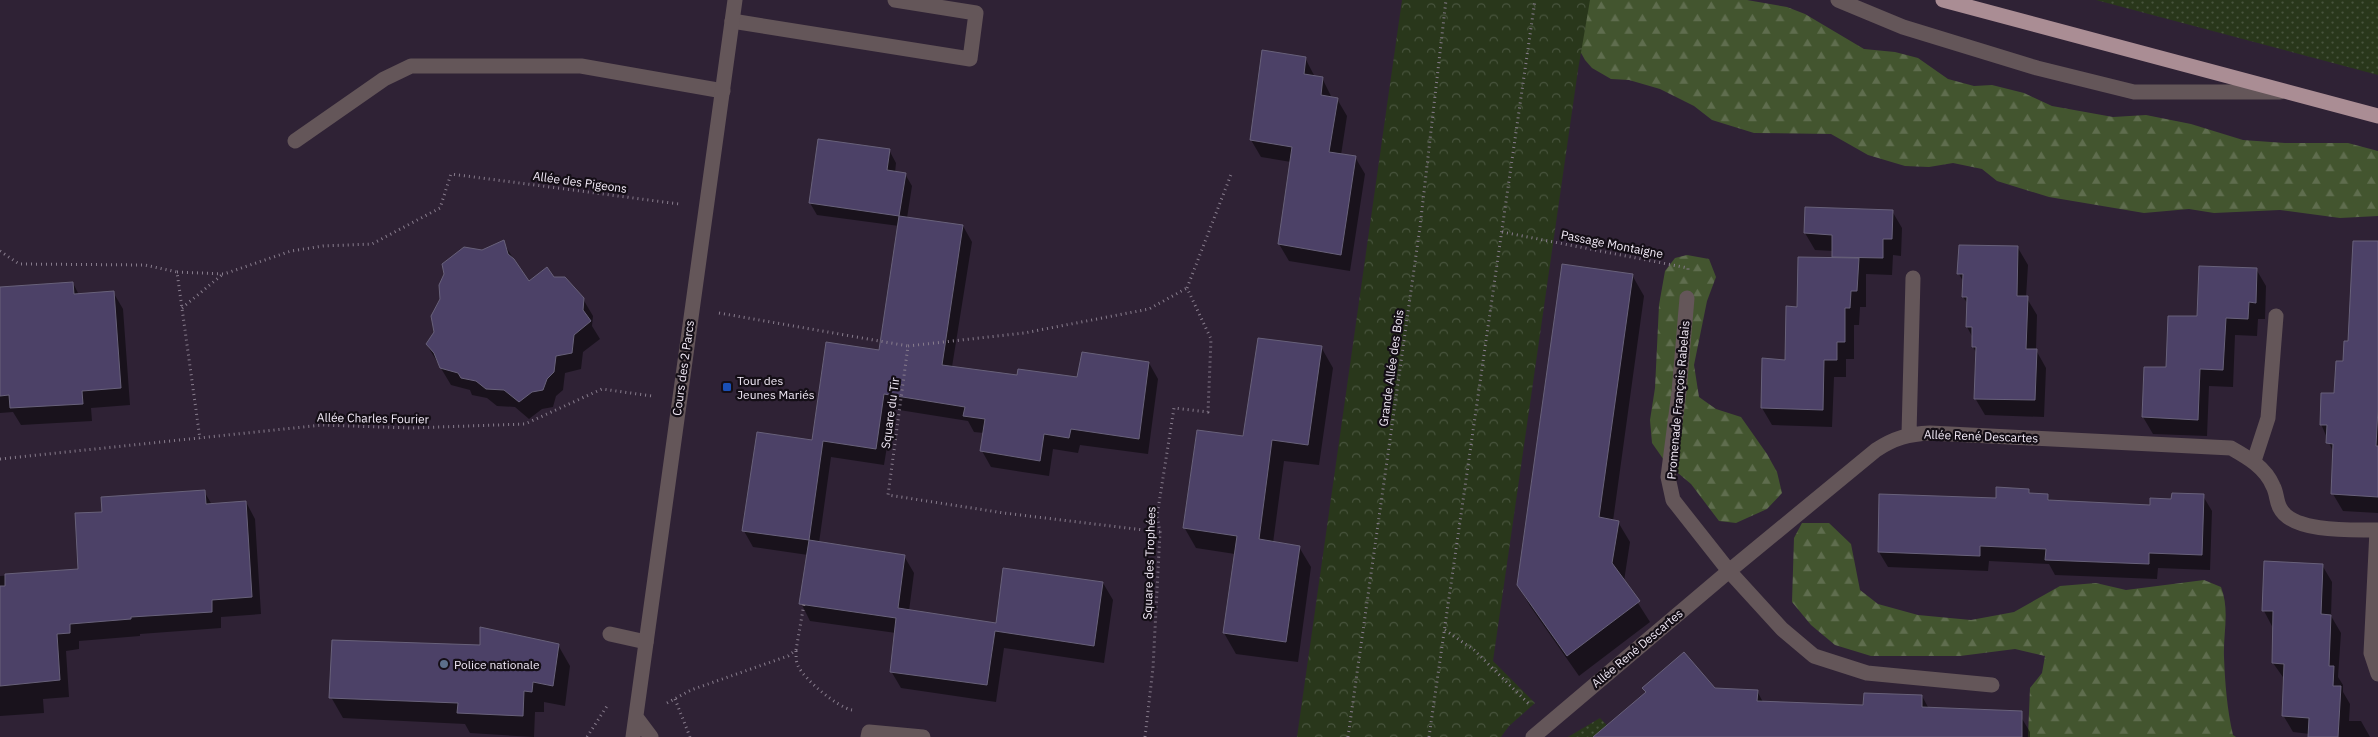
<svg xmlns="http://www.w3.org/2000/svg" width="2378" height="737" font-family="'IBM Plex Sans',sans-serif">
<style>
.grass{fill:url(#grass-dots)}
.forest{fill:url(#forest-firs)}
.park{fill:url(#park-crowns)}
.shadow{fill:#0007}
.building{fill:#4c4167;stroke:#68617a}
.lines{fill:none;stroke-linecap:round;stroke-linejoin:round}
.path{stroke:#887d8d;stroke-width:3;stroke-dasharray:1 4;stroke-linecap:butt}
.service{stroke:#645659;stroke-width:15}
.minor{stroke:#645659;stroke-width:15}
.trunk{stroke:#aa8d94;stroke-width:15}
.transit-dot{fill:#1a4fb4;stroke:#140e16;stroke-width:2}
.service-dot{fill:#5c6f8a;stroke:#140e16;stroke-width:2}
.labels{text-anchor:middle;dominant-baseline:central;stroke-width:4.5;stroke-linejoin:round;paint-order:stroke}
.street-label{font-size:12px;fill:#f1e9f6;stroke:#140e16}
.poi-label{font-size:12px;fill:#f1e9f6;stroke:#140e16;text-anchor:start}
</style>
<defs>
<pattern id="grass-dots" width="8" height="8" patternUnits="userSpaceOnUse" patternTransform="scale(1.25)"><rect width="8" height="8" fill="#29371b"/><path d="M2 2h.1M6 6h.1" fill="none" stroke="#48543d" stroke-width="1.8" stroke-linecap="round"/></pattern>
<pattern id="forest-firs" width="22" height="20" patternUnits="userSpaceOnUse" patternTransform="scale(1.25)"><rect width="22" height="20" fill="#43552f"/><path d="M5 1l3.5 6h-7zM16 11l3.5 6h-7z" fill="#5f6d4e"/></pattern>
<pattern id="park-crowns" width="20" height="18" patternUnits="userSpaceOnUse" patternTransform="scale(1.25)"><rect width="20" height="18" fill="#29371b"/><path d="M2 6a3 3 0 1 1 6 0M12 15a3 3 0 1 1 6 0" fill="none" stroke="#48543d"/></pattern>
</defs>
<rect width="100%" height="100%" fill="#2f2235"/>
<path class="grass" d="M 2096,0 L 2378,0 L 2378,75 Z
M 1600,718 L 1618,737 L 1568,737 Z"/>
<path class="forest" d="M 1582,0 L 1747,0 L 1787,7 L 1805,14 L 1864,49 L 1895,52 L 1918,58 L 1948,79 L 1974,86 L 1992,85 L 2024,93 L 2052,106 L 2113,117 L 2146,115 L 2191,124 L 2243,140 L 2285,143 L 2348,143 L 2378,151 L 2378,216 L 2340,218 L 2280,210 L 2214,213 L 2189,209 L 2144,213 L 2049,197 L 1997,181 L 1982,169 L 1953,163 L 1929,167 L 1905,166 L 1868,155 L 1831,134 L 1754,133 L 1712,120 L 1694,106 L 1660,89 L 1629,80 L 1611,79 L 1592,68 L 1585,60 L 1575,42 Z
M 1687,255 L 1709,259 L 1716,277 L 1707,301 L 1694,365 L 1699,397 L 1716,409 L 1741,417 L 1767,454 L 1777,472 L 1782,493 L 1767,509 L 1736,523 L 1719,521 L 1691,484 L 1666,463 L 1652,443 L 1650,420 L 1655,388 L 1659,305 L 1665,271 L 1675,258 Z
M 1802,523 L 1829,523 L 1851,544 L 1860,590 L 1878,604 L 1918,615 L 1971,620 L 2014,612 L 2060,586 L 2096,583 L 2126,590 L 2204,580 L 2221,587 C 2230,610 2223,633 2224,657 C 2225,683 2227,709 2233,735 L 2236,737 L 2028,737 L 2030,688 L 2042,673 L 2045,656 L 2015,649 L 1960,656 L 1871,656 L 1835,645 L 1811,625 L 1792,602 L 1794,538 Z"/>
<path class="park" d="M 1402,0 L 1590,0 L 1578,70 L 1493,661 L 1535,703 L 1509,726 L 1501,737 L 1297,737 Z"/>
<path class="shadow" d="M 1305,58 L 1315,77 L 1322,78 L 1332,98 L 1337,99 L 1347,116 L 1341,155 L 1355,157 L 1365,174 L 1350,271 L 1289,261 L 1279,244 L 1291,162 L 1261,157 L 1251,140 Z
M 889,150 L 896,163 L 895,173 L 905,174 L 912,186 L 907,218 L 963,226 L 972,242 L 952,367 L 1018,376 L 1078,378 L 1149,363 L 1158,379 L 1148,454 L 1080,445 L 1078,453 L 1053,449 L 1049,476 L 991,467 L 982,451 L 984,433 L 974,432 L 968,421 L 893,409 L 884,465 L 831,457 L 819,543 L 904,556 L 914,573 L 909,611 L 997,624 L 1103,583 L 1113,600 L 1104,663 L 1004,648 L 996,702 L 901,688 L 891,671 L 896,633 L 810,621 L 801,603 L 808,555 L 753,547 L 744,531 L 880,351 L 899,226 L 817,215 L 810,203 Z
M 1892,211 L 1902,228 L 1901,256 L 1893,255 L 1892,275 L 1866,274 L 1866,307 L 1860,307 L 1859,325 L 1854,325 L 1854,359 L 1846,359 L 1846,377 L 1834,377 L 1832,427 L 1772,425 L 1762,408 L 1786,361 L 1798,308 L 1834,259 L 1833,251 L 1815,250 L 1805,233 Z
M 503,242 L 528,282 L 553,278 L 583,299 L 593,316 L 592,326 L 600,339 L 583,352 L 581,369 L 565,373 L 563,390 L 556,396 L 553,407 L 542,409 L 529,419 L 515,407 L 497,406 L 487,398 L 472,395 L 470,390 L 451,385 L 427,345 L 482,252 Z
M 2018,248 L 2028,265 L 2026,297 L 2037,315 L 2036,350 L 2046,368 L 2044,417 L 1985,415 L 1975,398 L 1977,354 L 1973,347 L 1973,338 L 1967,327 L 1968,304 L 1963,297 L 1964,283 L 1959,274 Z
M 2256,269 L 2266,286 L 2265,319 L 2258,319 L 2257,336 L 2235,335 L 2233,387 L 2209,386 L 2207,436 L 2153,434 L 2143,417 L 2167,369 L 2198,317 Z
M 1632,275 L 1644,296 L 1613,521 L 1618,522 L 1630,542 L 1624,581 L 1650,622 L 1579,676 L 1530,606 L 1518,585 Z
M 73,283 L 79,295 L 113,292 L 123,309 L 130,405 L 91,408 L 92,421 L 21,425 L 13,412 L 0,413 L 0,289 Z
M 2378,291 L 2378,513 L 2343,511 L 2333,494 L 2334,454 L 2321,424 L 2336,394 L 2349,342 Z
M 1321,347 L 1333,368 L 1319,465 L 1284,461 L 1273,543 L 1299,547 L 1311,567 L 1298,662 L 1236,654 L 1224,633 L 1235,554 L 1196,548 L 1184,527 L 1244,438 Z
M 2028,490 L 2031,495 L 2047,495 L 2051,502 L 2151,507 L 2172,500 L 2203,496 L 2212,511 L 2210,570 L 2158,568 L 2157,579 L 2055,575 L 2049,564 L 1989,561 L 1988,571 L 1888,567 L 1879,552 L 1997,500 Z
M 204,491 L 212,505 L 246,502 L 255,519 L 261,614 L 221,617 L 221,628 L 140,634 L 140,636 L 79,641 L 79,649 L 66,651 L 69,697 L 43,699 L 44,713 L 0,716 L 0,576 L 80,570 L 103,513 Z
M 2265,562 L 2322,565 L 2332,582 L 2331,616 L 2341,633 L 2338,677 L 2343,685 L 2343,692 L 2350,704 L 2349,721 L 2361,721 L 2370,737 L 2310,737 L 2310,734 L 2293,732 L 2283,715 L 2285,680 L 2273,663 L 2273,628 L 2264,611 Z
M 558,645 L 570,666 L 565,706 L 544,702 L 544,712 L 535,712 L 534,737 L 470,733 L 465,724 L 343,718 L 331,697 L 481,647 Z
M 1714,689 L 1757,691 L 1763,702 L 1864,707 L 1922,696 L 1929,709 L 2018,712 L 2030,732 L 2030,737 L 1616,737 Z"/>
<path class="building" d="M 1262,50 L 1306,57 L 1304,74 L 1323,77 L 1321,95 L 1338,98 L 1329,152 L 1356,156 L 1341,255 L 1278,244 L 1292,147 L 1250,140 Z
M 818,139 L 890,149 L 887,170 L 906,173 L 899,216 L 809,203 Z
M 1805,207 L 1893,210 L 1892,239 L 1883,239 L 1883,258 L 1832,257 L 1832,235 L 1804,233 Z
M 899,216 L 963,225 L 942,365 L 1017,375 L 1018,369 L 1077,377 L 1082,352 L 1149,362 L 1139,439 L 1071,429 L 1069,438 L 1044,434 L 1040,461 L 980,451 L 985,419 L 963,416 L 965,407 L 884,394 L 876,449 L 823,441 L 809,540 L 742,531 L 757,432 L 812,440 L 826,342 L 879,350 Z
M 504,240 L 508,254 L 514,259 L 529,281 L 547,267 L 554,277 L 565,277 L 584,298 L 583,310 L 591,321 L 574,335 L 572,353 L 556,356 L 554,372 L 547,379 L 543,390 L 532,392 L 519,402 L 504,390 L 486,389 L 476,381 L 461,378 L 458,373 L 440,368 L 434,353 L 426,344 L 434,332 L 431,316 L 440,299 L 439,285 L 444,274 L 442,264 L 464,247 L 482,250 Z
M 2353,241 L 2378,241 L 2378,408 L 2376,446 L 2378,446 L 2378,497 L 2331,494 L 2333,444 L 2326,443 L 2327,425 L 2320,425 L 2321,393 L 2334,393 L 2336,361 L 2343,361 L 2344,341 L 2348,341 Z
M 1959,245 L 2018,246 L 2017,296 L 2028,296 L 2026,349 L 2037,349 L 2035,400 L 1974,399 L 1976,347 L 1972,347 L 1972,327 L 1966,327 L 1967,297 L 1962,297 L 1963,274 L 1957,274 Z
M 1798,257 L 1859,258 L 1857,291 L 1851,291 L 1850,308 L 1845,308 L 1845,342 L 1837,342 L 1837,360 L 1824,360 L 1823,410 L 1761,408 L 1762,358 L 1785,360 L 1786,306 L 1797,307 Z
M 1562,264 L 1633,274 L 1599,517 L 1619,521 L 1612,563 L 1640,601 L 1567,656 L 1517,585 Z
M 2199,266 L 2257,268 L 2256,303 L 2249,302 L 2248,319 L 2226,318 L 2223,370 L 2200,369 L 2198,420 L 2142,417 L 2144,367 L 2166,367 L 2168,316 L 2197,316 Z
M 73,282 L 74,294 L 114,291 L 121,388 L 82,391 L 83,404 L 10,408 L 9,395 L 0,396 L 0,287 Z
M 1258,338 L 1322,346 L 1308,445 L 1272,440 L 1259,539 L 1300,546 L 1286,642 L 1223,633 L 1237,536 L 1183,528 L 1197,430 L 1243,436 Z
M 1996,487 L 2029,489 L 2029,493 L 2048,494 L 2048,500 L 2150,505 L 2150,498 L 2171,499 L 2172,493 L 2204,494 L 2202,555 L 2149,553 L 2149,564 L 2045,560 L 2046,549 L 1980,546 L 1980,556 L 1878,552 L 1879,494 L 1996,498 Z
M 205,490 L 206,504 L 246,501 L 252,597 L 212,600 L 212,612 L 131,617 L 131,619 L 70,624 L 70,633 L 57,634 L 60,680 L 0,686 L 0,586 L 5,586 L 5,574 L 78,569 L 75,513 L 102,512 L 101,497 Z
M 809,540 L 905,555 L 898,608 L 996,623 L 1003,568 L 1103,582 L 1094,646 L 995,631 L 987,685 L 890,672 L 896,618 L 799,604 Z
M 2264,561 L 2323,564 L 2321,614 L 2331,615 L 2329,666 L 2334,666 L 2333,686 L 2341,686 L 2338,737 L 2308,737 L 2309,718 L 2282,716 L 2284,664 L 2272,663 L 2273,611 L 2262,611 Z
M 480,627 L 559,644 L 553,686 L 533,682 L 532,692 L 524,691 L 523,716 L 457,713 L 458,703 L 329,698 L 332,640 L 480,645 Z
M 1684,652 L 1715,688 L 1758,690 L 1757,701 L 1863,705 L 1864,693 L 1922,695 L 1922,707 L 2022,711 L 2022,737 L 1593,737 L 1646,692 L 1642,688 Z"/>
<g class="lines">
<path class="path" d="M 1502,232 L 1688,268 L 1688,272
M 0,251 L 19,264 L 145,265 L 177,272 L 200,439
M 177,272 L 224,274 L 291,251 L 323,246 L 372,244 L 440,208 L 451,174 L 679,204
M 182,308 L 223,274
M 719,313 L 908,346
M 0,459 L 322,425 L 411,428 L 525,424 L 602,389 L 652,396
M 1160,532 L 1004,513 L 888,495 L 908,346 L 1024,333 L 1149,309 L 1187,288
M 1445,630 L 1474,650 L 1530,705
M 796,651 C 796,656 796,662 798,666 C 805,680 837,707 852,710
M 675,699 L 690,737
M 667,703 L 691,690 L 788,656 L 796,650 L 804,604
M 587,737 L 607,706
M 1145,737 L 1153,668 L 1160,532 L 1157,516 L 1174,408 L 1208,412 L 1211,339 L 1187,288 L 1232,172
M 1348,737 L 1420,227 L 1446,0
M 1429,737 L 1535,0"/>
<path class="service" d="M 1838,0 L 1903,27 L 2037,68 L 2134,92 L 2280,92
M 732,21 L 970,59 L 976,13 L 895,0
M 295,141 L 384,79 L 411,66 L 581,66 L 723,91
M 610,634 L 646,642
M 868,737 L 869,732 L 923,737"/>
<path class="minor" d="M 1687,298 L 1679,392 L 1668,477 L 1673,500 L 1729,571 L 1782,629 L 1814,656 L 1867,673 L 1992,685
M 1909,434 L 1913,278
M 2254,461 L 2268,418 L 2276,316
M 2377,530 L 2371,653 L 2378,674
M 636,717 L 651,737
M 633,737 L 735,0
M 1533,737 L 1729,571 L 1876,450 C 1894,438 1909,434 1930,433 L 2231,448 C 2247,457 2265,467 2273,486 C 2277,493 2276,501 2280,508 C 2292,533 2354,530 2378,530"/>
<path class="trunk" d="M 1943,0 L 2378,116"/>
</g>
<rect class="transit-dot" x="722" y="382" width="10" height="10" rx="2.5"/>
<circle class="service-dot" cx="444" cy="664" r="5"/>
<g class="labels">
<g class="street-label">
<text transform="translate(580 182) rotate(8)">Allée des Pigeons</text>
<text transform="translate(1612 244) rotate(11)">Passage Montaigne</text>
<text transform="translate(683 368) rotate(-82)">Cours des 2 Parcs</text>
<text transform="translate(1391 368) rotate(-82)">Grande Allée des Bois</text>
<text transform="translate(1678 400) rotate(-85)">Promenade François Rabelais</text>
<text transform="translate(890 413) rotate(-82)">Square du Tir</text>
<text transform="translate(373 418) rotate(1)">Allée Charles Fourier</text>
<text transform="translate(1981 436) rotate(2)">Allée René Descartes</text>
<text transform="translate(1149 563) rotate(-88)">Square des Trophées</text>
<text transform="translate(1637 648) rotate(-40)">Allée René Descartes</text>
</g>
<g class="poi-label">
<text x="737" y="380">Tour des<tspan x="737" dy="14">Jeunes Mariés</tspan></text>
<text x="454" y="664">Police nationale</text>
</g>
</g>
</svg>
